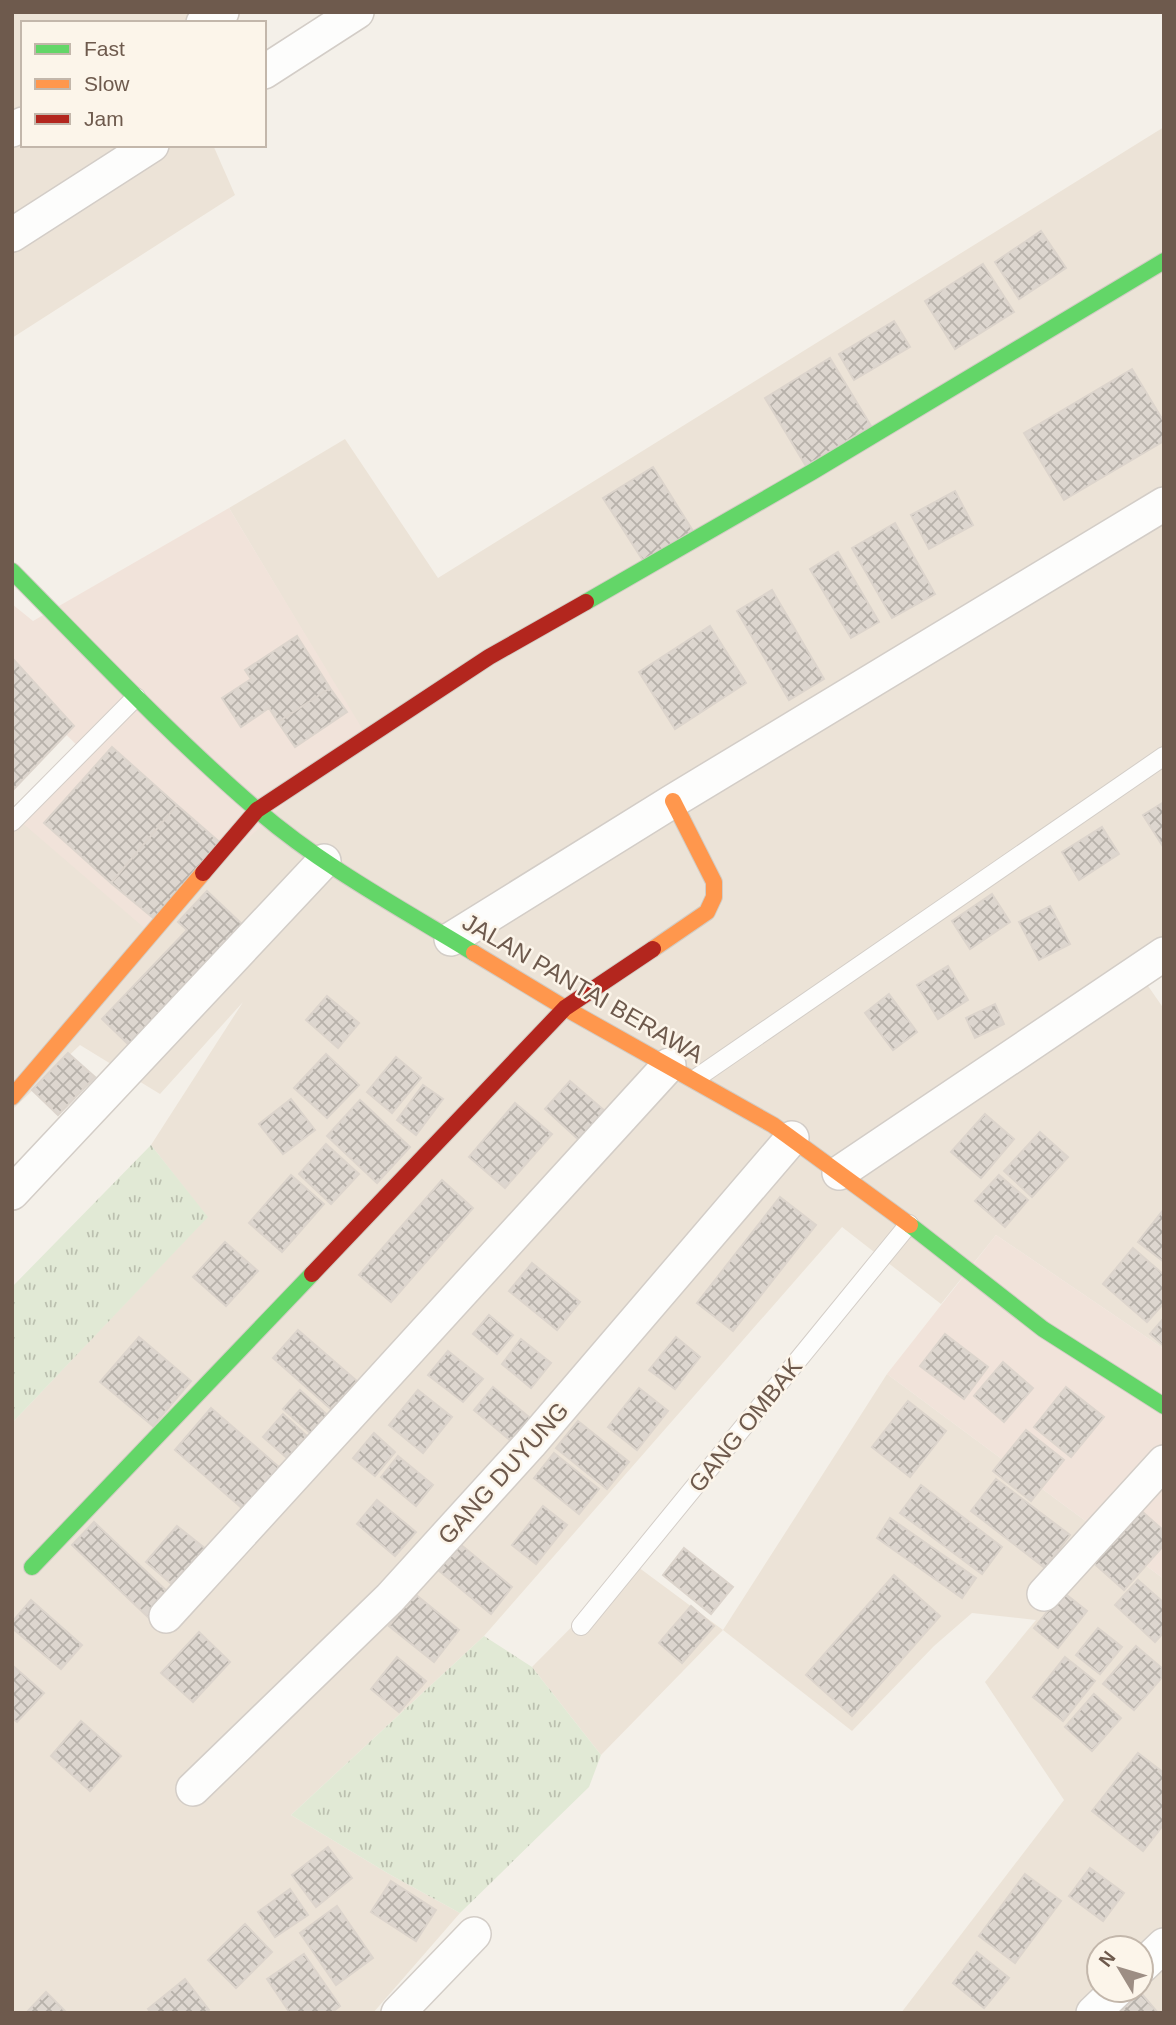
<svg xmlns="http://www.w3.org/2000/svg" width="1176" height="2025" font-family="Helvetica,sans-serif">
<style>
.residential{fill:#ece3d7;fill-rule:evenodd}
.commercial{fill:#f1e3da}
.grass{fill:url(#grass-tufts)}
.building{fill:url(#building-cross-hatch);stroke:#dcd4cc;stroke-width:2}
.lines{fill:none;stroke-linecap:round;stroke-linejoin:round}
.lane-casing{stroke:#d3cdc7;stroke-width:20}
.street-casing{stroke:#d3cdc7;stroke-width:36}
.fast-casing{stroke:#d2ccc4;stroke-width:18}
.slow-casing{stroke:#d2ccc4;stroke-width:18}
.jam-casing{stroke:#d2ccc4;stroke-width:18}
.lane{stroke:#fdfdfc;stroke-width:18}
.street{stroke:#fdfdfc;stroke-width:33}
.fast{stroke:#63d668;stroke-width:16}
.slow{stroke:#ff974d;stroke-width:16}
.jam{stroke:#b3261e;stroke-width:16}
.labels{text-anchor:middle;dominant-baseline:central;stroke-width:5;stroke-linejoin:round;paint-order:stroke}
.street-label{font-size:24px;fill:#6e5a4d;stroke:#fcf5ea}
</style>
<defs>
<pattern id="grass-tufts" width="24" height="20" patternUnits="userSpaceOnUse" patternTransform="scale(1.75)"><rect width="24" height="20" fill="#e1e9d5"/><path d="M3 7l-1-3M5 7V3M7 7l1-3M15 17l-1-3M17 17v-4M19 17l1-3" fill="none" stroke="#bbc0af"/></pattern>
<pattern id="building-cross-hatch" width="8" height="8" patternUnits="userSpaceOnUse" patternTransform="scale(1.75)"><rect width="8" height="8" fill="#ddd6cf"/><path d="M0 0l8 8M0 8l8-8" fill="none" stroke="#b7b1aa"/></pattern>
</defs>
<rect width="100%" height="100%" fill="#f4f0e9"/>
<path class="residential" d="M 12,12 L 211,12 L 192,23 L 23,23 L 23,145 L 213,145 L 235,195 L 12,338 Z
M 1164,127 L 1164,970 L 1146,983 L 1164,1009 L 1164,1349 L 996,1235 L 941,1304 L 842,1227 L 484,1636 L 291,1815 L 389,1874 L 460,1913 L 373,2013 L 12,2013 L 12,1423 L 207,1217 L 151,1145 L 243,1002 L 160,1094 L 80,1045 L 12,1110 L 12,814 L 362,730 L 229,508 L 345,439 L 438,578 Z
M 887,1374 L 1164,1579 L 1164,2013 L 901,2013 L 1064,1800 L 985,1682 L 1036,1620 L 972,1613 L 934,1646 L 852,1731 L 723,1630 L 601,1755 L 532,1667 L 634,1564 L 723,1630 ZM 1099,1948 L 1141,1948 L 1141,1990 L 1099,1990 Z"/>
<path class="commercial" d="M 229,508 L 363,730 L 149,932 L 12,814 L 84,752 L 12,682 L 12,604 L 33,621 Z
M 996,1235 L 1164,1349 L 1164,1579 L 887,1374 Z"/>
<path class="grass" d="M 151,1145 L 208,1217 L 12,1423 L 12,1287 Z
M 484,1636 L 532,1667 L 601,1755 L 589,1787 L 460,1913 L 389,1874 L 291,1815 Z"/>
<path class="building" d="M 1041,231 L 1066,268 L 1019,299 L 995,262 Z
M 983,264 L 1014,312 L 955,349 L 925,301 Z
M 894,321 L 910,347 L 854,380 L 839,354 Z
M 830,358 L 871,426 L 806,466 L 765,398 Z
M 1132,369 L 1164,422 L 1164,441 L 1064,500 L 1024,433 Z
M 653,467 L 693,531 L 644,562 L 603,498 Z
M 955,491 L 973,525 L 929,549 L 911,515 Z
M 895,523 L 935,594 L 892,618 L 852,548 Z
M 838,552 L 879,622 L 851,638 L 810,569 Z
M 772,590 L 824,679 L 789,700 L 737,611 Z
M 710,626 L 746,683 L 675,729 L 639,672 Z
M 297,636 L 330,688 L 278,722 L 269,708 L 241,727 L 222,698 L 251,679 L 245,670 Z
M 13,659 L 74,726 L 12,791 L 12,660 Z
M 330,688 L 347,712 L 295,747 L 278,722 Z
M 112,747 L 177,805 L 111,883 L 44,823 Z
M 1164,802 L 1164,848 L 1143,815 Z
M 177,805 L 223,845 L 157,921 L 111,883 Z
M 1102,827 L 1119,854 L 1079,880 L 1062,852 Z
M 207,891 L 243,925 L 129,1045 L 102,1019 L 187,930 L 178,922 Z
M 992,894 L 1010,922 L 970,949 L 952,921 Z
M 1050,906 L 1070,944 L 1039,960 L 1019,922 Z
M 948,966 L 968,1000 L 938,1019 L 917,985 Z
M 889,994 L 917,1032 L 893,1050 L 865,1013 Z
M 327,996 L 359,1023 L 338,1048 L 306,1020 Z
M 995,1004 L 1004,1024 L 975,1038 L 966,1018 Z
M 68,1053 L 95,1077 L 58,1115 L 32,1090 Z
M 326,1054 L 359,1085 L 327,1118 L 294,1088 Z
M 396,1057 L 421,1078 L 392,1113 L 367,1092 Z
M 570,1081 L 605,1111 L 579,1140 L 545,1109 Z
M 423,1085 L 443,1099 L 416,1135 L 397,1120 Z
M 291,1099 L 315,1130 L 283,1154 L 259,1124 Z
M 360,1100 L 410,1147 L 377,1183 L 327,1136 Z
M 515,1103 L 552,1134 L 505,1188 L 469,1157 Z
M 985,1114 L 1014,1139 L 981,1178 L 951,1152 Z
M 1040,1132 L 1068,1157 L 1032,1197 L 1004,1171 Z
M 326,1144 L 359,1174 L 331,1204 L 299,1174 Z
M 291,1175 L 324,1204 L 282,1252 L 249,1223 Z
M 999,1175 L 1028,1200 L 1005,1227 L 975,1201 Z
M 442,1180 L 473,1208 L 391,1302 L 359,1275 Z
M 780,1197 L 816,1225 L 733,1331 L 697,1303 Z
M 1164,1209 L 1164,1262 L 1138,1242 Z
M 225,1242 L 258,1271 L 226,1306 L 193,1277 Z
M 1133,1248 L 1164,1275 L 1164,1303 L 1147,1322 L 1103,1284 Z
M 532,1263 L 580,1302 L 557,1330 L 509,1291 Z
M 489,1315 L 513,1335 L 497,1354 L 473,1334 Z
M 1164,1318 L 1164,1346 L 1150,1334 Z
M 298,1330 L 357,1381 L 332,1410 L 273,1358 Z
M 945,1334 L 988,1367 L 964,1399 L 920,1366 Z
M 139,1337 L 191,1381 L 153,1426 L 100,1382 Z
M 676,1337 L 700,1357 L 675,1389 L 649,1370 Z
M 521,1339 L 551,1363 L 531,1388 L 502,1364 Z
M 448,1351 L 483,1379 L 463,1402 L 428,1375 Z
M 1003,1362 L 1033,1388 L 1004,1422 L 974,1396 Z
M 493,1387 L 530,1418 L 511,1441 L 474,1410 Z
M 1066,1387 L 1104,1417 L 1071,1457 L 1034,1427 Z
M 639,1388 L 668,1411 L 637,1450 L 608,1427 Z
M 300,1390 L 333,1420 L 317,1439 L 283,1409 Z
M 418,1390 L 452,1417 L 423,1453 L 389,1425 Z
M 908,1401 L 946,1431 L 910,1477 L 872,1447 Z
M 211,1408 L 279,1467 L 243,1509 L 175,1450 Z
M 283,1414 L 307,1436 L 287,1458 L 263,1437 Z
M 578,1421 L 629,1462 L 607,1489 L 556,1448 Z
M 1026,1430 L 1064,1460 L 1031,1501 L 993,1471 Z
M 374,1433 L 395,1452 L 375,1476 L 353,1458 Z
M 554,1453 L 599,1489 L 579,1514 L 534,1478 Z
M 398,1456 L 433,1485 L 416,1506 L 381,1477 Z
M 996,1479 L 1070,1535 L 1045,1568 L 971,1511 Z
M 921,1485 L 1002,1547 L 982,1574 L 900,1513 Z
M 377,1500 L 416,1532 L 395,1556 L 357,1524 Z
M 543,1506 L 567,1525 L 536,1564 L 512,1545 Z
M 1136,1506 L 1164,1531 L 1164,1545 L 1124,1590 L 1090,1560 Z
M 890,1518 L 976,1578 L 962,1598 L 877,1538 Z
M 94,1522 L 170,1594 L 149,1618 L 72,1545 Z
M 177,1526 L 207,1550 L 175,1587 L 146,1562 Z
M 460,1544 L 512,1587 L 491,1614 L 438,1570 Z
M 684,1548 L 733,1587 L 711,1614 L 663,1575 Z
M 894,1575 L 940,1616 L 852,1716 L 806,1675 Z
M 1138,1580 L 1164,1603 L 1164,1632 L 1155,1642 L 1115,1605 Z
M 1063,1592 L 1087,1611 L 1058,1648 L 1034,1628 Z
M 415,1594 L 459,1630 L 434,1662 L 389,1626 Z
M 31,1600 L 82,1645 L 61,1669 L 12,1628 L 12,1622 Z
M 691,1606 L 714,1626 L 682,1663 L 659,1643 Z
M 1098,1628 L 1122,1647 L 1100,1674 L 1076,1655 Z
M 199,1632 L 230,1662 L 193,1702 L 161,1673 Z
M 1136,1646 L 1164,1670 L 1164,1675 L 1134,1710 L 1103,1684 Z
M 397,1657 L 426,1681 L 399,1712 L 371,1689 Z
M 1065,1657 L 1095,1681 L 1063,1721 L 1033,1697 Z
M 12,1665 L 44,1693 L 17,1722 L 12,1718 Z
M 1094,1694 L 1121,1718 L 1092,1751 L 1065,1727 Z
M 81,1721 L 121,1756 L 90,1791 L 51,1756 Z
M 1138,1753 L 1164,1773 L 1164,1824 L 1143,1851 L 1092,1811 Z
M 328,1847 L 352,1878 L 316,1907 L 292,1875 Z
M 1090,1868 L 1124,1893 L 1103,1921 L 1069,1896 Z
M 1025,1874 L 1061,1901 L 1015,1963 L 979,1936 Z
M 391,1881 L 436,1910 L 416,1941 L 371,1912 Z
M 290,1889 L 308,1915 L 275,1937 L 258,1912 Z
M 337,1906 L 373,1958 L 336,1985 L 300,1933 Z
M 245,1924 L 272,1952 L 236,1988 L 208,1960 Z
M 977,1952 L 1009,1978 L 984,2008 L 953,1983 Z
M 304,1954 L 340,2006 L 331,2013 L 290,2013 L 267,1979 Z
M 185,1979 L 209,2010 L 206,2013 L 151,2013 L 148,2009 Z
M 46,1992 L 67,2013 L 26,2013 Z
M 1141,1993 L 1158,2013 L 1118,2013 Z"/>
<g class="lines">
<defs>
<path id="lane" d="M 12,822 L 136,697
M 695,1079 L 1164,756
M 581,1626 L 909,1224"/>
<path id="street" d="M 203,23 L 222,12
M 264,72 L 357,12
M 12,130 L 23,124
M 12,235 L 152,145
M 451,939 L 673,801 L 1164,504
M 839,1173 L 1164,954
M 12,1193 L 324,861
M 1044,1594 L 1164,1462
M 166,1616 L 669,1065
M 193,1789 L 390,1598 L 530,1444 L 792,1138
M 1141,1967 L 1164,1945
M 398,2013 L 474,1934
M 1093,2013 L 1117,1990"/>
<path id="fast" d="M 12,571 C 92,652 170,735 256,809 C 322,866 400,908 474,953
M 586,602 L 812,472 L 1164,261
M 910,1225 L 1043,1329 L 1164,1406
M 32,1567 L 312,1274"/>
<path id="slow" d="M 653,949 L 707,912 L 714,897 L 714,882 L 673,801
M 474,953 L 565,1008 L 773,1125 L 910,1225
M 12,1097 L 203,873"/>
<path id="jam" d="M 203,873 L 257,810 L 489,657 L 586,602
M 312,1274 L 565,1008 L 653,949"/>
</defs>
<use href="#lane" class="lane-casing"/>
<use href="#street" class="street-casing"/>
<use href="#fast" class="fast-casing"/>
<use href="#slow" class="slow-casing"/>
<use href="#jam" class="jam-casing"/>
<use href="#lane" class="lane"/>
<use href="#street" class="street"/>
<use href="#fast" class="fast"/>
<use href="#slow" class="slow"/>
<use href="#jam" class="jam"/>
</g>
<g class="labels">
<g class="street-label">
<text transform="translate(583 988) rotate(30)">JALAN PANTAI BERAWA</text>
<text transform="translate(745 1425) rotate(-51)">GANG OMBAK</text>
<text transform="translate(503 1473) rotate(-48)">GANG DUYUNG</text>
</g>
</g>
<rect width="1176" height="2025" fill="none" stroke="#6e5a4d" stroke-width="28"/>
<rect x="21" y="21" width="245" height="126" fill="#fcf5ea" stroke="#c3b7ab" stroke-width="2"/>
<rect x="35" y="44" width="35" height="10" fill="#63d668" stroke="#c3b7ab" stroke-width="2"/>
<text x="84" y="56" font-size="21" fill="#6e5a4d">Fast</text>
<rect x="35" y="79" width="35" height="10" fill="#ff974d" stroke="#c3b7ab" stroke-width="2"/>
<text x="84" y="91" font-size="21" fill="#6e5a4d">Slow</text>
<rect x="35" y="114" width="35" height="10" fill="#b3261e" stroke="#c3b7ab" stroke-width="2"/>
<text x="84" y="126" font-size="21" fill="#6e5a4d">Jam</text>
<g transform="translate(1120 1969) rotate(308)"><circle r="33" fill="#fcf5ea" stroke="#c3b7ab" stroke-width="2"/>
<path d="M0-5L12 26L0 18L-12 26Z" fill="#9d8e84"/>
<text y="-10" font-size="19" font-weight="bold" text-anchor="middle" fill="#6e5a4d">N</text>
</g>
</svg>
